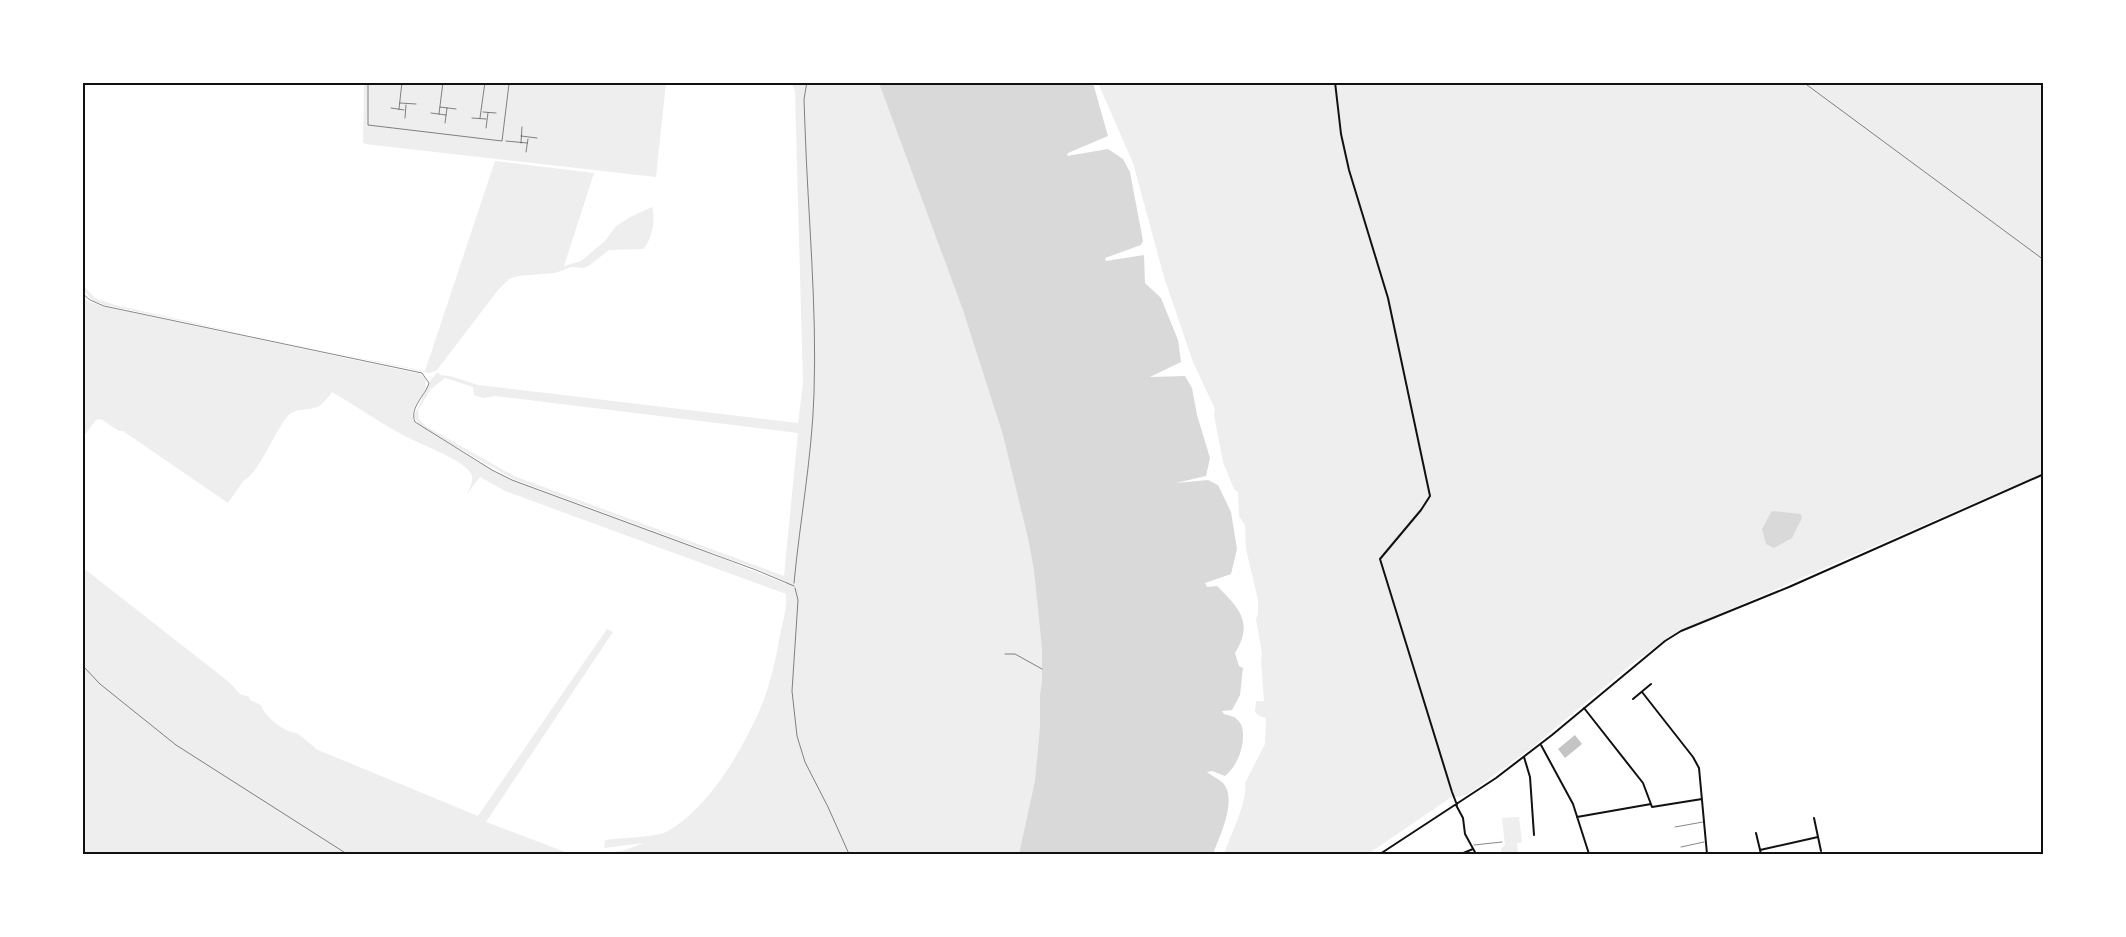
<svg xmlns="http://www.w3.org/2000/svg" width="2126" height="937" font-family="'DejaVu Sans',sans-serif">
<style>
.green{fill:#eee;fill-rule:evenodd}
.water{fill:#d9d9d9}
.building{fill:#c4c4c4}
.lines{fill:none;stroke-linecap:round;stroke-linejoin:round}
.path{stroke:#111;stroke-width:0.5}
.service{stroke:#111;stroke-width:0.5}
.minor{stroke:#111;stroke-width:2}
.neatline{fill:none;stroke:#111;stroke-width:2}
</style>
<rect width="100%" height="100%" fill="#fff"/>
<path class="green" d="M 364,83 L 666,83 L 656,177 L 365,144 L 363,142 Z
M 787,83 L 973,83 L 1111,854 L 596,854 L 622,851 L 644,843 L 604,848 L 605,840 C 619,838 655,837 666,832 C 709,809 745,746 763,702 C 771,681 776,658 780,635 C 783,622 787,608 786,594 L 505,491 L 480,477 L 467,494 C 470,487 475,479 470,472 C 461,459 424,446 409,438 C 383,425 358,407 332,392 C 328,397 324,403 319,406 C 308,412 296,406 287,417 C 276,429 258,475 244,480 L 228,503 L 123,431 L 119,431 L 101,419 L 96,420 L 83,437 L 83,294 L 87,301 L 106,307 L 421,374 L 425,378 C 431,395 405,406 415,423 L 492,470 L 512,480 L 684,543 L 786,584 L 786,582 L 757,569 L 513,479 L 425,429 L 418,424 L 414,416 L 431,379 L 438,372 L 440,375 L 450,376 L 478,385 L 798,423 L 803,384 L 795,91 L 793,86 ZM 445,378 L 473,387 L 474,395 L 483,398 L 495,396 L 798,433 L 784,576 L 514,476 L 427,427 L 419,419 L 418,410 L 431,389 Z
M 1098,83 L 2043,83 L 2043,473 L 1673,634 L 1633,663 L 1535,745 L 1467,795 L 1450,798 L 1368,854 L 1224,854 C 1230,836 1248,801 1245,783 L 1265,744 L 1266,718 L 1259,716 L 1255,712 L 1256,701 L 1264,701 L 1261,661 L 1262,653 L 1256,619 L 1258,614 L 1258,600 L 1246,549 L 1245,525 L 1239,516 L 1238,492 L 1234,489 L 1223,462 L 1214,415 L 1215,409 L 1193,362 L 1164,277 L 1133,163 Z
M 495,161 L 594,173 L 564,266 L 581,261 L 605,241 L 616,226 L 632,216 L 652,207 C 656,219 652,240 643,249 L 609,250 L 590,265 L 584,268 L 572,267 L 555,273 L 518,276 L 509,279 L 498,290 L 437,370 L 430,373 L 105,305 L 93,301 L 83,290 L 83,285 L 95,298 L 115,305 L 290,344 L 425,371 Z
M 82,567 L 229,682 L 240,694 L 249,697 L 250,700 L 261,705 C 264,716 285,733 297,733 L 318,750 L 478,816 L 607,629 L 613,632 L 486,822 L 568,853 L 579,854 L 83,854 Z
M 1519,817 L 1522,842 L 1517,843 L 1518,854 L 1501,854 L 1501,849 L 1505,845 L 1502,818 Z"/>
<path class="water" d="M 879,83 L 1093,83 L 1108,136 L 1068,153 L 1067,156 L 1108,149 L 1123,159 L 1130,172 L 1143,241 L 1141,245 L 1105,258 L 1106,261 L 1144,255 L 1145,283 L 1161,298 L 1178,340 L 1181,362 L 1150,377 L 1185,376 L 1192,388 L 1197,415 L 1210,458 L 1206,476 L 1176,483 L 1208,480 L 1218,485 L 1231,512 L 1237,549 L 1231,574 L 1205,583 L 1207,587 L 1217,586 C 1239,608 1254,622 1235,653 L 1239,666 L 1243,668 L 1240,695 L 1232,710 L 1222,711 L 1224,714 L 1234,717 C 1237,719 1241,723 1242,727 C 1246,743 1238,766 1225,776 L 1212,771 L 1207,772 C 1212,776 1219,779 1223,783 C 1238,800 1219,837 1213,854 L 1019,854 L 1035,781 L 1040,727 L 1040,695 L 1042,682 L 1042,648 L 1034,570 L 1028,538 L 1003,435 L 963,310 Z
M 1774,511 L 1801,514 L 1802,518 L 1792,538 L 1774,548 L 1766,544 L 1762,529 L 1771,512 Z"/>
<path class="building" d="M 1575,735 L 1582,744 L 1565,758 L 1558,749 Z"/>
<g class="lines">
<path class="path" d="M 1803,82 L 2044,260
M 400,103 L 416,104
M 440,107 L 456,109
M 391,108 L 404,110
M 399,109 L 402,82
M 483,112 L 496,113
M 431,113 L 446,115
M 439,114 L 443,82
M 405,118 L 406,105
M 472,118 L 486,119
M 480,118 L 485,82
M 445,123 L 447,108
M 486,128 L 488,113
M 521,136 L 537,138
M 506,141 L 527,143
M 521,143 L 522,127
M 526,152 L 528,139
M 794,583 C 800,520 812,457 814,394 C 817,305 808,216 805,127 L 804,99 L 807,82
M 795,588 L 798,600 L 792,691 L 797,736 L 805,762 L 828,807 L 849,854
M 1005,654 L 1015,654 L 1042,669
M 82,665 L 100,684 L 176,745 L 347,854"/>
<path class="service" d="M 368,82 L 368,125 L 502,141 L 509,84 L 495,82
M 82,293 L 90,300 L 104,306 L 422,373 L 429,383 C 425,396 409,408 415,422 L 492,470 L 512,480 L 756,570 L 794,586
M 1675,827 L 1703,822
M 1474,845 L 1502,842
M 1681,847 L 1704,842"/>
<path class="minor" d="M 1335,82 L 1341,134 L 1349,170 L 1388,298 L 1430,496 L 1421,510 L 1380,559 L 1452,792 L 1457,805
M 1642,692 L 1693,757 L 1699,768 L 1707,854
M 1633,699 L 1651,684
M 1584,708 L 1643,783 L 1652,807 L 1702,799
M 1541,745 L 1573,804 L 1589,854
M 1524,757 L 1530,777 L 1534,835
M 1456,805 L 1463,818 L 1465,834 L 1476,854
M 1577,817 L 1651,804
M 1814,818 L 1821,851
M 1756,833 L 1761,854
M 1760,850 L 1818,837
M 1380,854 L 1496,778 L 1552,735 L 1665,641 L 1681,631 L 1789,587 L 2044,474
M 1461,854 L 1473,849"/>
</g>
<rect width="2126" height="937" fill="none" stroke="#ffffff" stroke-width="168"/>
<rect x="84" y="84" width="1958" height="769" class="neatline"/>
</svg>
